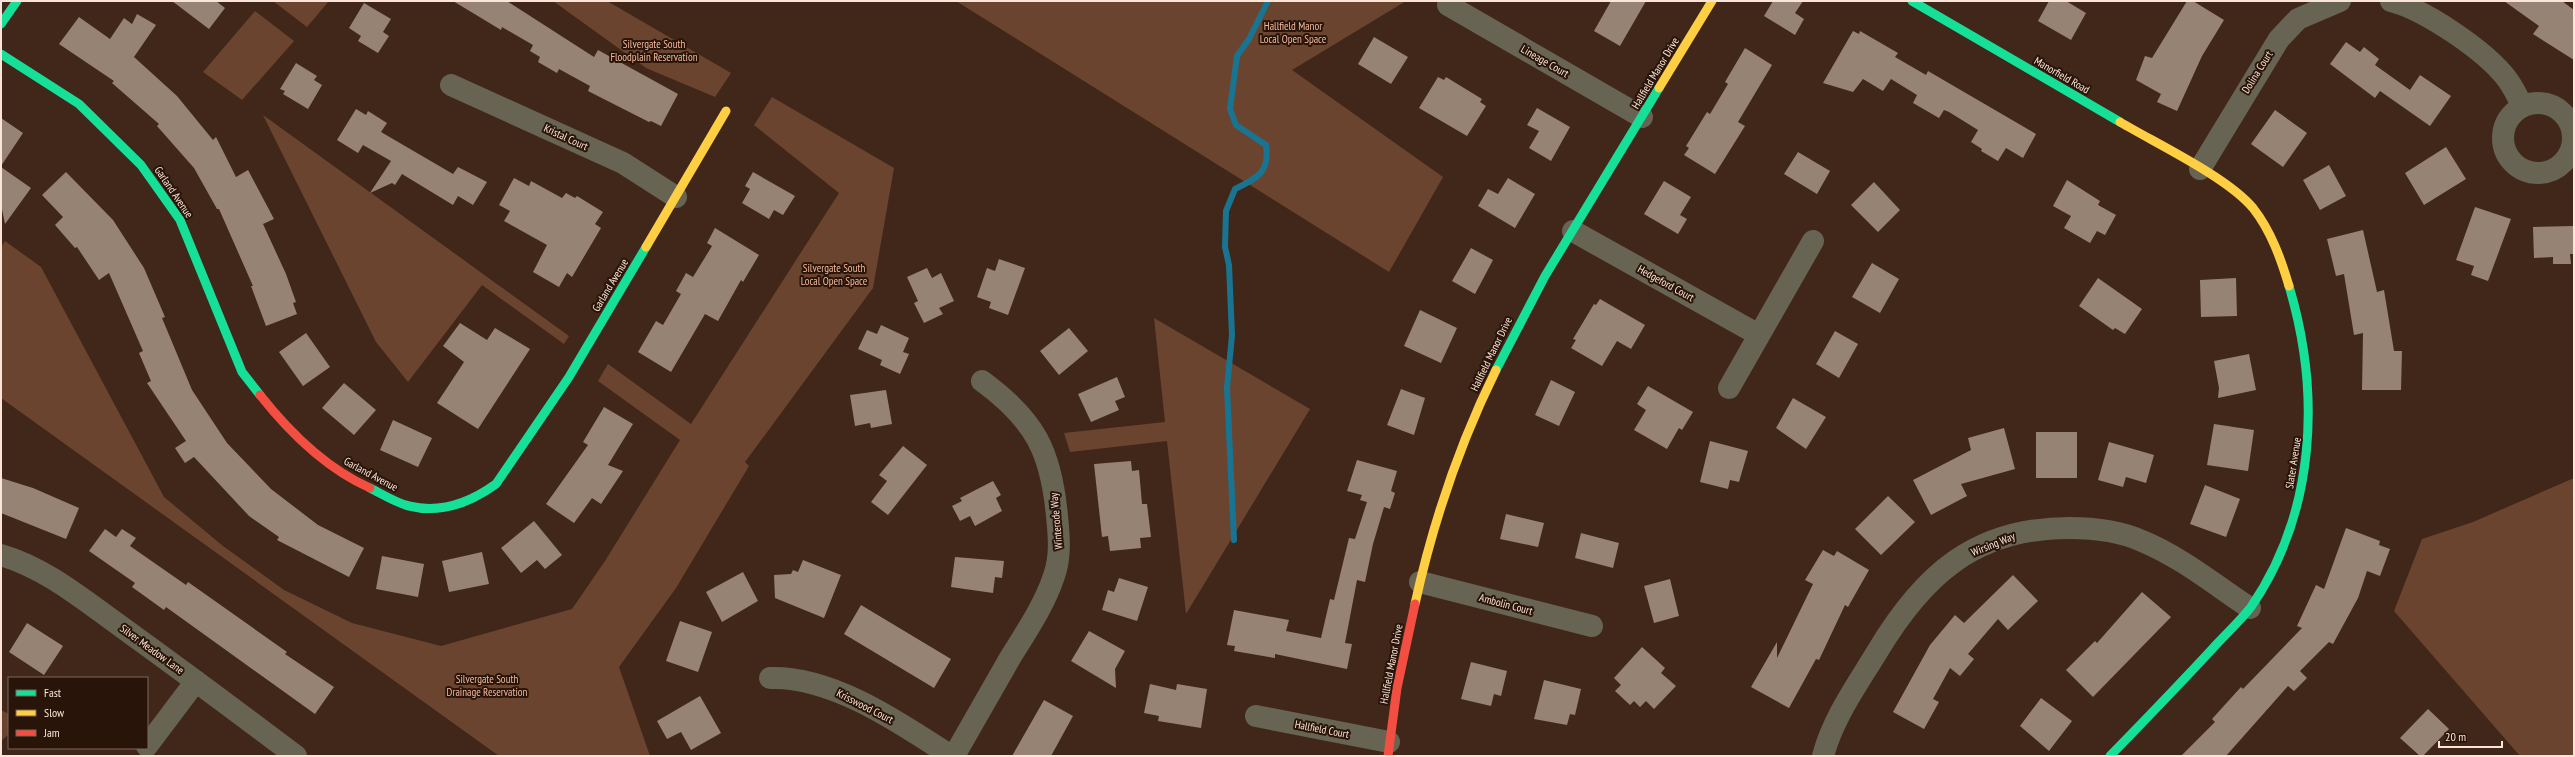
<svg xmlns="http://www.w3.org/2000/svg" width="2575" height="757" font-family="'PT Sans Narrow',sans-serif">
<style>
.green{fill:#6b442f}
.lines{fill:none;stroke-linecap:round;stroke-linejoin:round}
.stream{stroke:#197492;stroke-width:6}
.building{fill:#978374}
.street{stroke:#686453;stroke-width:22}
.fast{stroke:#16e098;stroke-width:9}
.slow{stroke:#ffcf43;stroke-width:9}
.jam{stroke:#f24e42;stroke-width:9}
.labels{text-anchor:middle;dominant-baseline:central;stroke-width:4;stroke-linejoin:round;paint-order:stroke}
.park-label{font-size:11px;fill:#f3b99d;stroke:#281409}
.street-label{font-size:11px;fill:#fce4d8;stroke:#281409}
</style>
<rect width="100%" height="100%" fill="#402719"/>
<path class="green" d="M 273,1 L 329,1 L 307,27 Z
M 553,1 L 607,1 L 731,73 L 715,97 L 646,68 Z
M 956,1 L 1406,1 L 1292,70 L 1443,177 L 1389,272 Z
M 255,11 L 294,41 L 242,100 L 203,72 Z
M 772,97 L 894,168 L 873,288 L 745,462 L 749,466 L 676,588 L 619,667 L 650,756 L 499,756 L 1,398 L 1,247 L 5,241 L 41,267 L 164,497 L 223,546 L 284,590 L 352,623 L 441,646 L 572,609 L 605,561 L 680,440 L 598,381 L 608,364 L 691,424 L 839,193 L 754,125 Z
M 263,115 L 569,336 L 564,344 L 482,285 L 408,382 L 376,342 Z
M 1154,318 L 1310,409 L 1186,614 L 1167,441 L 1070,452 L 1064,433 L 1165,422 Z
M 2574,478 L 2574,756 L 2520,756 L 2394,611 L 2422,539 L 2473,522 Z
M 1,710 L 9,714 L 9,734 L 1,741 Z"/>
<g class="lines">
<path class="stream" d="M 1234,540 L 1227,388 L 1232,335 L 1229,265 L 1225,247 L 1226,211 L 1235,189 C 1257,178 1270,173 1266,145 L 1236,125 L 1230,109 L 1237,56 L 1249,39 L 1268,1"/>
</g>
<path class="building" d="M 172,1 L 216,1 L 225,8 L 209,29 Z
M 453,1 L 507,1 L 594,57 L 598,50 L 678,94 L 661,126 L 651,121 L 649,122 L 588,91 L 590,86 L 559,69 L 557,73 L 538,62 L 540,57 L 530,51 L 533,45 L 502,27 L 501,30 Z
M 1611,1 L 1646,1 L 1620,46 L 1594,31 Z
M 1773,1 L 1803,1 L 1795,13 L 1804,19 L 1795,35 L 1764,16 Z
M 2049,1 L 2066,1 L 2086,13 L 2071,40 L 2038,21 Z
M 2187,1 L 2193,1 L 2224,20 L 2202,56 L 2177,111 L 2157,102 L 2161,94 L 2136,80 L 2145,56 L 2152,58 Z
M 2504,1 L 2562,1 L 2574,10 L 2574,60 L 2533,34 L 2539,26 Z
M 364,3 L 391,19 L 383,32 L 389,36 L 378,53 L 358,41 L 361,36 L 349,28 Z
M 137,14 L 156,25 L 134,57 L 177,96 L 213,140 L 216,137 L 236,177 L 248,170 L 274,219 L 263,224 L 286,274 L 296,302 L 293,303 L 297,314 L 266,326 L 251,286 L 253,286 L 219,209 L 217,209 L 194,168 L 157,126 L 159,124 L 112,83 L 114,81 L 59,44 L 79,17 L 110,39 L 124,18 L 132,24 Z
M 1853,31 L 1859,34 L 1860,31 L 1898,53 L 1895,57 L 1926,75 L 1928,71 L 2036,134 L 2023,158 L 2006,148 L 1998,161 L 1981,151 L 1982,149 L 1971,142 L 1978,130 L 1949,112 L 1944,110 L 1939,118 L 1913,103 L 1917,95 L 1891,79 L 1883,91 L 1863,79 L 1853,92 L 1823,83 Z
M 1374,37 L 1408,57 L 1391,84 L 1358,64 Z
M 2346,42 L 2360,52 L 2364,47 L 2379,59 L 2375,65 L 2410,90 L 2420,75 L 2451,96 L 2430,126 L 2380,91 L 2375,98 L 2330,64 Z
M 1745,48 L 1772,65 L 1738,122 L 1745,126 L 1715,174 L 1684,155 L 1689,148 L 1686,146 L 1707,112 L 1710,114 L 1728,84 L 1725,82 Z
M 296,63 L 317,76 L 314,80 L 322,85 L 308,109 L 283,94 L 285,91 L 280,89 Z
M 1438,77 L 1444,80 L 1446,77 L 1482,99 L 1480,102 L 1486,106 L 1467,136 L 1419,108 Z
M 1537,108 L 1570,127 L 1551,161 L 1529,148 L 1539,131 L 1527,125 Z
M 356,109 L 366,115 L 368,111 L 387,123 L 381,132 L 453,174 L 458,167 L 487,182 L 473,205 L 458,196 L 453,205 L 402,174 L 395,185 L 392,183 L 370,193 L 391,161 L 363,145 L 358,153 L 337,140 Z
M 2275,110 L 2307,133 L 2283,167 L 2251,144 Z
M 1,118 L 23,133 L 1,166 Z
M 2446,147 L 2466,179 L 2424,205 L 2405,173 Z
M 1798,152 L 1830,171 L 1817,194 L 1784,174 Z
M 2329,165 L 2346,196 L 2320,210 L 2303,180 Z
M 1,167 L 31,188 L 5,224 L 1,204 Z
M 66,172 L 113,220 L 144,268 L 165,317 L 162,318 L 192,390 L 227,443 L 271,489 L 318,525 L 364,548 L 349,577 L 277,540 L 279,537 L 249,516 L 194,457 L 185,463 L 175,448 L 186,441 L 147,383 L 151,381 L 139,353 L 143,351 L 109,273 L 99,280 L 77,247 L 75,248 L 55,225 L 63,217 L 42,195 Z
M 753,172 L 795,196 L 783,215 L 774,210 L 769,219 L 742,203 L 750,189 L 745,186 Z
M 514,178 L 529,186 L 531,181 L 562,198 L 566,193 L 575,198 L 577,196 L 603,212 L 595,224 L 601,228 L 572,277 L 567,273 L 559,287 L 533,272 L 547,245 L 504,221 L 510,211 L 499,205 Z
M 1508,178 L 1535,194 L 1515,228 L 1478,206 L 1488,189 L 1498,194 Z
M 2067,180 L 2100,201 L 2098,205 L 2116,215 L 2105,235 L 2097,231 L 2090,243 L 2064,228 L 2071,216 L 2053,206 Z
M 1664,181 L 1691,197 L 1680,215 L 1687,219 L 1678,234 L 1644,214 Z
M 1874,182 L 1900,210 L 1878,232 L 1851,205 Z
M 2475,207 L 2511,219 L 2488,281 L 2471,275 L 2474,266 L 2456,260 Z
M 2574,226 L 2574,254 L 2570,254 L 2571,264 L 2553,264 L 2553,257 L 2534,258 L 2533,227 Z
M 715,228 L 759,255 L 743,282 L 741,280 L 718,321 L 705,314 L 671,372 L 638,352 L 656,321 L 663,325 L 681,294 L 676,291 L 686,273 L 693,277 L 712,246 L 707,243 Z
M 2363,230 L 2377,292 L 2384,290 L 2394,351 L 2402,351 L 2401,390 L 2362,390 L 2363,333 L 2354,335 L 2344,274 L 2336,276 L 2327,239 Z
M 1471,248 L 1493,260 L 1475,294 L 1452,281 Z
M 999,259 L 1025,268 L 1008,315 L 989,308 L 991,302 L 977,297 L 987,268 L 995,271 Z
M 1872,263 L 1899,279 L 1880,313 L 1852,297 Z
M 927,268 L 932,278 L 941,273 L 954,301 L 939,308 L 943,314 L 924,323 L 914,303 L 918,301 L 907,277 Z
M 2098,278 L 2142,309 L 2125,334 L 2115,328 L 2113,330 L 2079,306 Z
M 2236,278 L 2237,316 L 2201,317 L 2200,280 Z
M 1600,299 L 1645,325 L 1631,349 L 1617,341 L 1602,366 L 1571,348 L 1576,340 L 1573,339 L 1594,304 L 1596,305 Z
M 1420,310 L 1457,328 L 1441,363 L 1404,346 Z
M 460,323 L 487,340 L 495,328 L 530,349 L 478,429 L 437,403 L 464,362 L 443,346 Z
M 881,325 L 909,338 L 903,352 L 909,354 L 900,374 L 880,365 L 882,360 L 858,349 L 867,330 L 877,334 Z
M 1069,328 L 1088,351 L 1059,375 L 1040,351 Z
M 1835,331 L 1858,344 L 1839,378 L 1816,364 Z
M 306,333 L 330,367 L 303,386 L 279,352 Z
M 2249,354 L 2256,390 L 2218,398 L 2219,388 L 2214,361 Z
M 1117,377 L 1125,397 L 1115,401 L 1119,410 L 1091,422 L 1078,394 Z
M 1551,380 L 1575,392 L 1559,426 L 1535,415 Z
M 344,383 L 376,410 L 354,435 L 322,408 Z
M 1648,386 L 1693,412 L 1682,430 L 1679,428 L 1667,449 L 1634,430 L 1646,410 L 1637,404 Z
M 1401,389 L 1425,398 L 1414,435 L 1387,425 Z
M 886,390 L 892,424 L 871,428 L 870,423 L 855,426 L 850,395 Z
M 1793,398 L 1826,417 L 1806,449 L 1776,428 Z
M 604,407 L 633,424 L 608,465 L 623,471 L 601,504 L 592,498 L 574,523 L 546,504 L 588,445 L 583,442 Z
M 393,420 L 432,438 L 418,467 L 380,450 Z
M 2214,424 L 2254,430 L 2248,471 L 2207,465 Z
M 2004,428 L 2015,469 L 1961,484 L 1967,496 L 1931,515 L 1913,480 L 1971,450 L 1968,438 Z
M 2036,432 L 2077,432 L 2077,478 L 2036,478 Z
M 1710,441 L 1748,451 L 1739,482 L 1730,480 L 1728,489 L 1700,482 Z
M 2109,442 L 2154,455 L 2146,483 L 2126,477 L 2123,487 L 2098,480 Z
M 903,446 L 927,465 L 888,515 L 871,502 L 887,481 L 879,475 Z
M 1357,460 L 1397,471 L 1391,491 L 1395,493 L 1390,509 L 1384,507 L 1373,544 L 1365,582 L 1357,580 L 1345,643 L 1352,644 L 1347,669 L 1275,654 L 1275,658 L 1234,651 L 1235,646 L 1227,645 L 1234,610 L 1289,620 L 1286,631 L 1321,638 L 1330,599 L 1334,600 L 1349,538 L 1355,539 L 1367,502 L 1360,500 L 1362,495 L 1347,491 Z
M 1131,461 L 1132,471 L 1139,470 L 1142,504 L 1147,504 L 1151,537 L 1140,538 L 1141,548 L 1110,551 L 1108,536 L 1102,537 L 1094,464 Z
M 1,478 L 33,488 L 79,508 L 66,539 L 1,513 Z
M 993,481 L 1001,495 L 996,498 L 1002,511 L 975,526 L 970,516 L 960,521 L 952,506 L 962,501 L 960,498 Z
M 2205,485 L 2240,499 L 2226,537 L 2190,524 Z
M 1888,496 L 1915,522 L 1881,555 L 1855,529 Z
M 1506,514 L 1544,523 L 1538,547 L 1500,539 Z
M 534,521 L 562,555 L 545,569 L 537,560 L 521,573 L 501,548 Z
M 2346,528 L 2380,541 L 2379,545 L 2390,549 L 2380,576 L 2367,571 L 2358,598 L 2333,644 L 2329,642 L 2300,671 L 2307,678 L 2294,691 L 2288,686 L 2226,756 L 2181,756 L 2215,722 L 2212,719 L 2241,687 L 2243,689 L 2302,628 L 2297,626 L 2316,585 L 2324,589 Z
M 105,529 L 116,537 L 122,529 L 136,538 L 130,546 L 186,585 L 188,582 L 287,652 L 285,654 L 334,687 L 315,714 L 166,607 L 164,610 L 132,587 L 135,583 L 89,551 Z
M 1581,533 L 1619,543 L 1613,568 L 1575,558 Z
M 1823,550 L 1834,556 L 1837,551 L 1869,570 L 1848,607 L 1845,605 L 1819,660 L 1816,659 L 1789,708 L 1751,687 L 1777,642 L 1777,658 L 1813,584 L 1805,580 Z
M 482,552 L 489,584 L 449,592 L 442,561 Z
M 382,556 L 424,564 L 418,597 L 376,589 Z
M 955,557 L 1004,561 L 1002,578 L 995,577 L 993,593 L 951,587 Z
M 803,560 L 841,575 L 824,618 L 775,598 L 774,575 L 791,574 L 793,570 L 798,572 Z
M 743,572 L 758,601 L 722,622 L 706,592 Z
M 2013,575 L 2038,601 L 2008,630 L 1998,619 L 1968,654 L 1974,659 L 1960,676 L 1950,668 L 1933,699 L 1939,702 L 1924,729 L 1893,712 L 1930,645 L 1955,615 L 1964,623 Z
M 1119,578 L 1148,587 L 1137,621 L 1102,610 L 1108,590 L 1114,592 Z
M 1670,579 L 1679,616 L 1654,623 L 1644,586 Z
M 2142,592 L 2171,617 L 2093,697 L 2066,670 L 2095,641 L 2097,643 Z
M 861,605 L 951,659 L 934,688 L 844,634 Z
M 680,621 L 712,632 L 698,672 L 666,661 Z
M 27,623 L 63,646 L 44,675 L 9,652 Z
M 1089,631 L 1125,651 L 1115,669 L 1116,688 L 1071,661 Z
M 1642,647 L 1665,668 L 1661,673 L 1676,686 L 1654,709 L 1646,701 L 1640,707 L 1634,701 L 1630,705 L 1615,691 L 1621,685 L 1614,678 Z
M 1471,662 L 1507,671 L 1501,696 L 1494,694 L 1491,706 L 1461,699 Z
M 1544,680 L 1581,689 L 1575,715 L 1570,714 L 1567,725 L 1534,719 Z
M 1150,684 L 1176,690 L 1177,684 L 1207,689 L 1201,728 L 1158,721 L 1159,716 L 1144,713 Z
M 700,696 L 721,733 L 691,750 L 681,732 L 667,739 L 657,721 Z
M 2041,698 L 2072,721 L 2049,751 L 2020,726 Z
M 1044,700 L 1073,716 L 1051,756 L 1012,756 Z
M 2428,709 L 2449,729 L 2423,756 L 2420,756 L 2400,738 Z"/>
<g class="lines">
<path class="street" d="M 2391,1 C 2424,9 2486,51 2507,79 C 2513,87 2518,97 2522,106
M 1448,5 L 1642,117
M 451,85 L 623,163 L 676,197
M2503 138a35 35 0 1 1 70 0a35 35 0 1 1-70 0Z
M 2200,169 L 2279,39 L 2298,19 L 2340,1
M 1573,231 L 1759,335
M 1729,388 L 1813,241
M 1,555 C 46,568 85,601 123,628 C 181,670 239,713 296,756
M 1420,582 L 1592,626
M 770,678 C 833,676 900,723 951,756
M 1256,716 L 1389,742
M 147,746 L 196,681
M 954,756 C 973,723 991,691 1010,658 C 1026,632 1044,606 1054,576 C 1061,556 1059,536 1057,516 C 1051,451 1035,420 982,381
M 1823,756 C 1833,718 1857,685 1877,652 C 1923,575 1975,528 2069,528 C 2093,528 2120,531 2142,541 C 2181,557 2215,585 2250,608"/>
<path class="fast" d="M 1912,1 L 2120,122
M 1,24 L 17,1
M 1,54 L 79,104 L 141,165 L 180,220 L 242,372 L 260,395
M 1496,370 L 1545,276 L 1659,88
M 370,488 C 382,494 396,503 409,506 C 441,514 471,502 496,484 L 569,377 L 646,247
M 2110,756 C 2145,720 2180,684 2214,647 C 2226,634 2240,621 2251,607 C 2316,512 2321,393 2289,286"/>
<path class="slow" d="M 1659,88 L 1712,1
M 2120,122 C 2157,144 2227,177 2253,208 C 2271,231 2281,259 2289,286
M 646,247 L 726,111
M 1415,604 C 1433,522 1459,445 1496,370"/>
<path class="jam" d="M 260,395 C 290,433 325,468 370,488
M 1388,756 L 1397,688 L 1415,604"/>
</g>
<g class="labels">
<g class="park-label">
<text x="1293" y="26">Hallfield Manor<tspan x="1293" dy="13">Local Open Space</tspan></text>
<text x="654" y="44">Silvergate South<tspan x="654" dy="13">Floodplain Reservation</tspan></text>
<text x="834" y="268">Silvergate South<tspan x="834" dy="13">Local Open Space</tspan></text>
<text x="487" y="679">Silvergate South<tspan x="487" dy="13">Drainage Reservation</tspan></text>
</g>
<g class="street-label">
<text transform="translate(1545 61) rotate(30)">Lineage Court</text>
<text transform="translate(2257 72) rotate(-58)">Dolina Court</text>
<text transform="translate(1655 73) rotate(-59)">Hallfield Manor Drive</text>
<text transform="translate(2062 75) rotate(30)">Manorfield Road</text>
<text transform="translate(566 137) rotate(25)">Kristal Court</text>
<text transform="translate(174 192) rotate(56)">Garland Avenue</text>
<text transform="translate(1666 283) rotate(29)">Hedgeford Court</text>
<text transform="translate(610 285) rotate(-59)">Garland Avenue</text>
<text transform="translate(1491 354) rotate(-64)">Hallfield Manor Drive</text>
<text transform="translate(2293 463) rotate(-81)">Slater Avenue</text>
<text transform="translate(371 474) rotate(28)">Garland Avenue</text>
<text transform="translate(1056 521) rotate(-95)">Winterode Way</text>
<text transform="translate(1993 544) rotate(-22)">Wirsing Way</text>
<text transform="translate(1506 604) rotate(15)">Ambolin Court</text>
<text transform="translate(152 649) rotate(36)">Silver Meadow Lane</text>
<text transform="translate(1391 664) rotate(-79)">Hallfield Manor Drive</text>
<text transform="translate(865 706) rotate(27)">Krisswood Court</text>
<text transform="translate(1322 729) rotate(11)">Hallfield Court</text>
</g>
</g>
<rect width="2575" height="757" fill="none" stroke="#fce4d8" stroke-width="4"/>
<rect x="8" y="677" width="140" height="72" fill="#281409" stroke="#7d675c"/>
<rect x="16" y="690" width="20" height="6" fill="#16e098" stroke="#7d675c"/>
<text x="44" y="697" font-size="12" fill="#fce4d8">Fast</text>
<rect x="16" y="710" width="20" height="6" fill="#ffcf43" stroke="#7d675c"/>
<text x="44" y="717" font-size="12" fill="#fce4d8">Slow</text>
<rect x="16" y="730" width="20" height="6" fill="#f24e42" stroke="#7d675c"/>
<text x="44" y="737" font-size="12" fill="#fce4d8">Jam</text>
<path d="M2439 741v6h63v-6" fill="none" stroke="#fce4d8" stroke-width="2"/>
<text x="2445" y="741" font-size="12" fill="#fce4d8" stroke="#281409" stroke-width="3" paint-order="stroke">20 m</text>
</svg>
